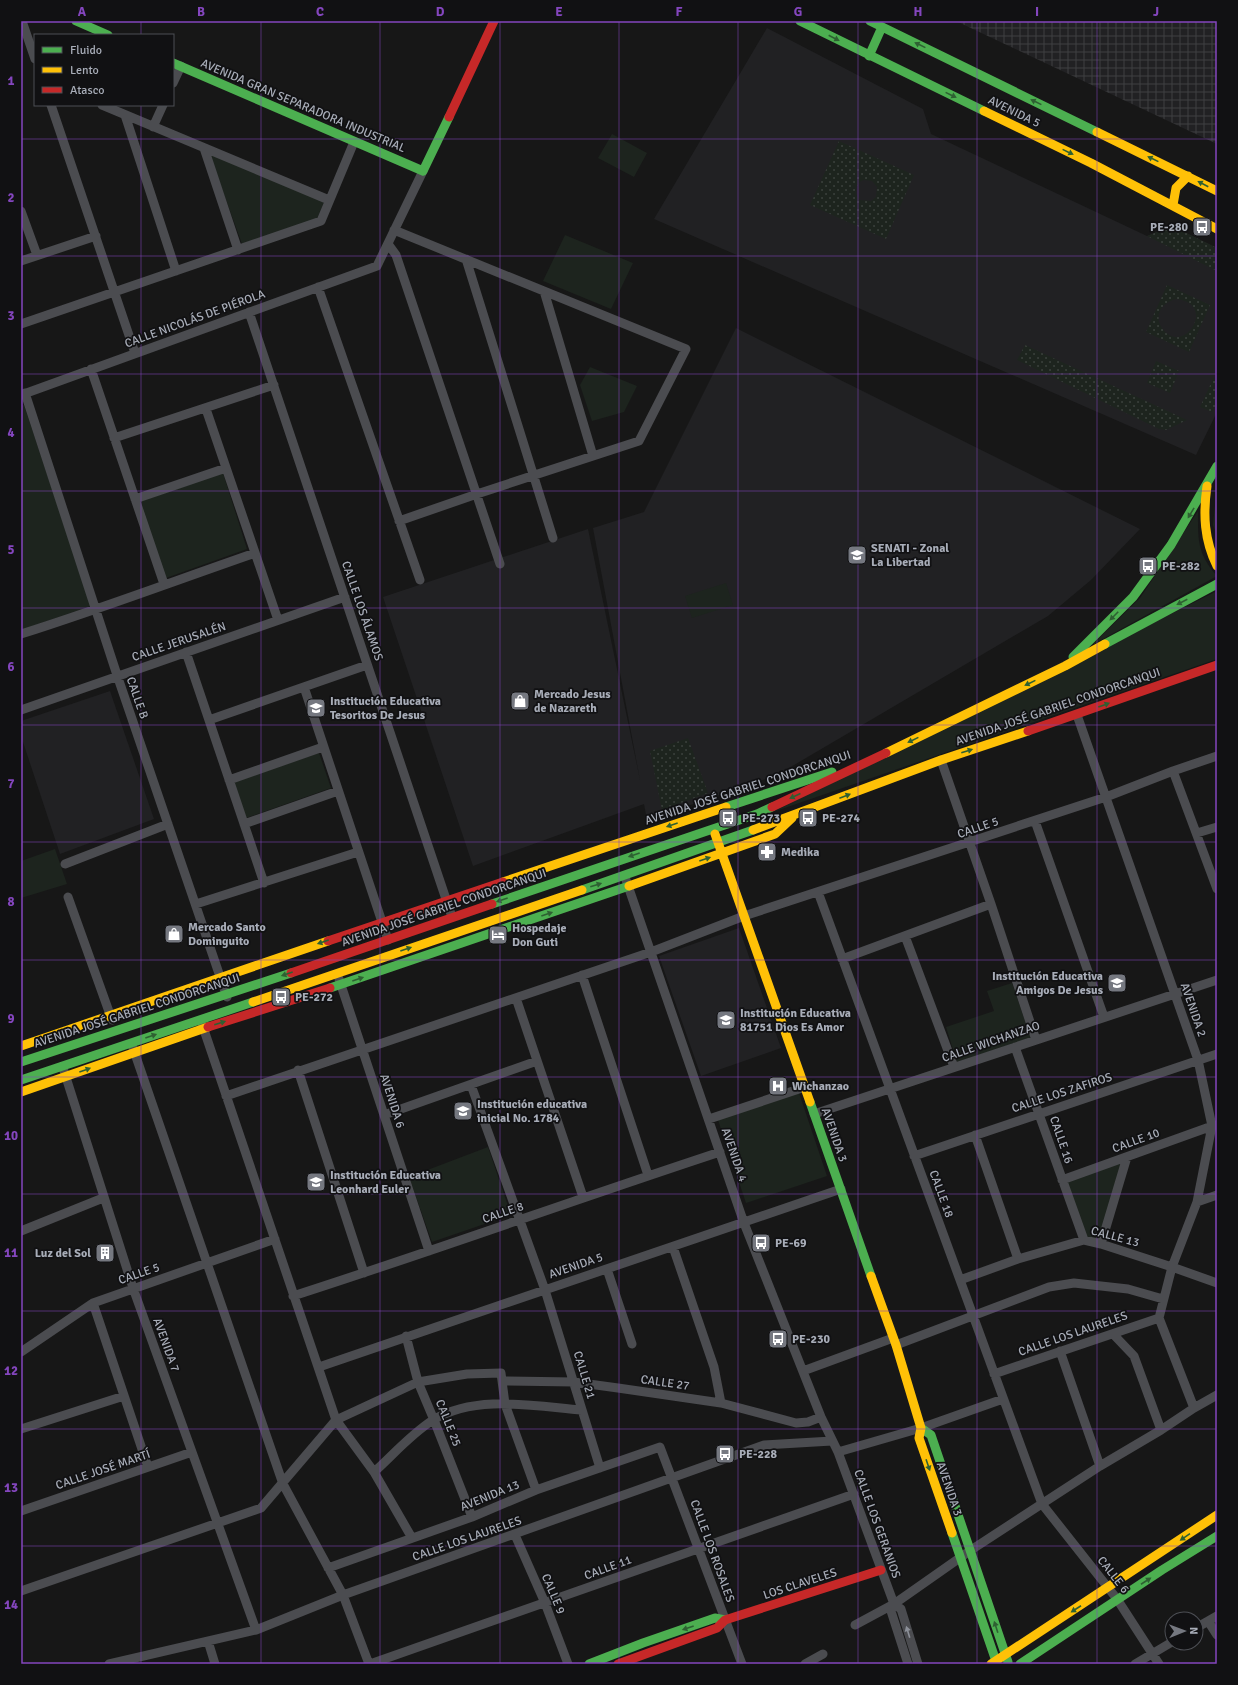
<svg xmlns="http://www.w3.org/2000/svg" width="1238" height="1685" font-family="Signika,sans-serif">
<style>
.built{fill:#212123}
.industrial{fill:url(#industrial-grid)}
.grass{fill:url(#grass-dots);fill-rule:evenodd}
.green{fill:#1d241e}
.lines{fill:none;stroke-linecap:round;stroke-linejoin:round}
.street{stroke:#4b4c50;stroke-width:9}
.fast{stroke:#4caf50;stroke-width:9}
.slow{stroke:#ffc107;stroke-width:9}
.jam{stroke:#c62828;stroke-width:9}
.oneway{fill:#2e6032}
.oneway2{fill:#8c9099}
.grid{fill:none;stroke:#8446be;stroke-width:1;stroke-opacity:0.55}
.labels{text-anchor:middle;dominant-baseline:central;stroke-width:3.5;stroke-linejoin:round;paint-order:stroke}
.street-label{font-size:12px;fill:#a8adb8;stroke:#111113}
.poi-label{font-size:12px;font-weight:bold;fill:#a8adb8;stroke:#111113;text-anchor:start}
.neatline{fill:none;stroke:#8446be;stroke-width:1.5}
.grid-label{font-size:13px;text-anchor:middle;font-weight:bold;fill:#8446be}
</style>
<defs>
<pattern id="industrial-grid" width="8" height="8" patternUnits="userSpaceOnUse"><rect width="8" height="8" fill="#212123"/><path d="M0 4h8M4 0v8" fill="none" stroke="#3e3f41"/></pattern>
<pattern id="grass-dots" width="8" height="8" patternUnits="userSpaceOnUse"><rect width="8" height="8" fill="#1d241e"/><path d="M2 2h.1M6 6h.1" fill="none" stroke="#3b413d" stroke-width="1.8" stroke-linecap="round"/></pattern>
</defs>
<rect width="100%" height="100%" fill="#171717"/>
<path class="built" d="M 767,28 L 923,109 L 931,134 L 1147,236 L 1172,226 L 1217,248 L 1217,412 L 1196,455 L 654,219 Z
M 736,328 L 1140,529 L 1091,580 L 1048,616 L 777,775 L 647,820 L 644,804 L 473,866 L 383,597 L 588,529 L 640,780 L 593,528 L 644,512 Z
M 110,691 L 154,819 L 60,854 L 21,736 L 21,721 Z
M 739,928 L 781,1048 L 701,1076 L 659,956 Z"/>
<path class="industrial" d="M 956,21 L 1217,21 L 1217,144 Z"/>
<path class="grass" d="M 839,141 L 914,175 L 886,239 L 810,205 ZM 864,180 L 872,181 L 877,187 L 876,197 L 871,201 L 860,200 L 856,194 L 856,187 L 861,181 Z
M 1172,226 L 1217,248 L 1217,271 L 1147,236 Z
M 1167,285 L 1210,305 L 1189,352 L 1146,332 ZM 1177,299 C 1218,304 1183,358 1162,328 C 1153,315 1163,301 1177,299 Z
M 1025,345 L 1187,420 L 1166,430 L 1159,429 L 1017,360 Z
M 1156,361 L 1179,371 L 1170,393 L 1147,383 Z
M 1214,377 L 1217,379 L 1217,403 L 1212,412 L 1200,407 Z
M 688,738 L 708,793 L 662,810 L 650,751 Z"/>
<path class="green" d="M 612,134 L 647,153 L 634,177 L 598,158 Z
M 209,153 L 324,202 L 317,219 L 242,244 Z
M 565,235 L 633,263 L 611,309 L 543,281 Z
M 590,367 L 637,386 L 624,412 L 592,421 L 580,385 Z
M 24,405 L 91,606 L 21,630 L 21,406 Z
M 223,473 L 247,549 L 166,578 L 139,502 Z
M 1217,485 L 1217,536 L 1213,525 Z
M 1198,511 C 1198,540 1197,553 1217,576 L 1092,645 L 1140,598 Z
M 726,583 L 733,605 L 692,618 L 685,596 Z
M 1217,591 L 1217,659 L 773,812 Z
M 319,753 L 331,788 L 246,818 L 234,782 Z
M 55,849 L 67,884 L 21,898 L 21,861 Z
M 1012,983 L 1031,1038 L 957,1062 L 946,1027 L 994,1011 L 987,991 Z
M 799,1093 L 827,1176 L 746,1203 L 718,1120 Z
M 488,1147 L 511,1215 L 432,1242 L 409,1177 Z
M 1127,1157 L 1101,1244 L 1084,1240 L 1062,1180 Z"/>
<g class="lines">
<path class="street" d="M 22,21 L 35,59
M 173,83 L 181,66
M 51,105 L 135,353
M 102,105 L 329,200
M 125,115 L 176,271
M 153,127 L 163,105
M 204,148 L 238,250
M 21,211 L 37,255
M 394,230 L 686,349 L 639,441 L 477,494 L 399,521
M 388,244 L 396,255 L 500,564
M 466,259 L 553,538
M 21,261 L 96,236
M 318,287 L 420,580
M 544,291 L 593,456
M 249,312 L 452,917
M 21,324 L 321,221 L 354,142
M 91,369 L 164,584
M 25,393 L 117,675 L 227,997
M 21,395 L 377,266 L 423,171
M 206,409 L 278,620
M 114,438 L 274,385
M 135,499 L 226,468
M 21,634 C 100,609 177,580 255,553
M 186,652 L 264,883
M 304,687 L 388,940
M 21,710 L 345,597
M 1077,715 L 1198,1060 L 1212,1126 L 1197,1202 L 1172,1267 L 1159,1318
M 209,720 L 367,665
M 941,760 L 991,904 L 1036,1040
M 1173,771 L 1217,889
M 229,780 L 323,747
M 1035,821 L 1104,1017
M 244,824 L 338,791
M 1197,833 L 1217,827
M 65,864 L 168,824
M 626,880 L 744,1223 L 821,1417 L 838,1452 L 894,1604 L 891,1611 L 908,1664
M 818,892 L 1042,1504 L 1117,1599 L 1159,1664
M 68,897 L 112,1020
M 196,904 L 358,852
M 905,936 L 954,1067
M 842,959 L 991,904
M 582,975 L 648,1175
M 339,979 L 429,1251
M 516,998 L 583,1197
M 202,1024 L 336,1420 L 374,1472 L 412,1538
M 1015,1047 L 1084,1240
M 133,1048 L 283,1484 L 343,1595 L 369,1664
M 298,1070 L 364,1273
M 64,1071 L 133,1288 L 256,1630
M 471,1085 L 545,1290 L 600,1468
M 226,1096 L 651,952 L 744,916 L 1106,797 L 1173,771 L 1217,756
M 814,1114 L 1217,980
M 384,1115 L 537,1061
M 709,1119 L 805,1087
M 975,1135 L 1018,1259
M 914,1156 L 1217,1054
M 1062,1180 L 1215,1125
M 1197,1202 L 1217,1195
M 21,1231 L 103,1198
M 1101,1244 L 1127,1157
M 673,1247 L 714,1367 L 721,1403
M 607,1269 L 632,1344
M 960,1280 L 1018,1259 L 1084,1240 L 1101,1244 L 1172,1267 L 1217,1283
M 293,1296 C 436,1250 577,1199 720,1152
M 93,1303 L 148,1467
M 1159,1318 L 1194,1408
M 1113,1334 L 1134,1356 L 1161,1430
M 406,1336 L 418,1382 L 434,1420 L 472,1517
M 896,1345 L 1049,1287 L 1074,1283 L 1128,1289 L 1163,1299
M 1060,1351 L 1100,1466
M 21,1352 L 93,1303 L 275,1239
M 319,1367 L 841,1189
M 803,1371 L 893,1338
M 994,1374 L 1159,1318
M 502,1381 L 574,1382 L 618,1388 L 721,1403 L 796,1423 L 808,1422 L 821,1417
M 21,1429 L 124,1396
M 838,1452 L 921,1428 L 1003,1399
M 374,1472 C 393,1455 411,1434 433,1420 C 476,1394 534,1406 582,1410
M 21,1511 L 192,1452
M 515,1535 L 545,1603 L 568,1664
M 328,1568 L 472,1517 L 536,1490 L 660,1447 L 742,1664
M 21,1591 L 261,1508 L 336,1420 L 418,1382 L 467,1374 L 501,1373 L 505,1404 L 536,1490
M 894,1604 L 901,1609 L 918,1664
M 1208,1621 L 1217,1635
M 855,1625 L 894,1604 L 971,1550 L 1100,1466 L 1161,1430 L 1194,1408 L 1217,1395
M 1196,1628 L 1217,1616
M 208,1641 L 215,1664
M 109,1664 L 256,1630 L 343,1595 L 764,1445 L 832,1441
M 370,1664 L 854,1494
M 805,1664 L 823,1654
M 1135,1664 L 1172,1642"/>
<path class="fast" d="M 76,21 L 108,35
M 800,21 L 984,111
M 870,21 L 1097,132
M 869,56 L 882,27
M 173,63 L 423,171 L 449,117
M 1105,644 L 1217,584
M 1073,657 L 1133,597 L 1171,545 L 1217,466
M 726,807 L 832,772
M 582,890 L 753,830
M 492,904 L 757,814 L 772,807
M 330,988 L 629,886
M 21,1062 L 291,973
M 21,1080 L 253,1002
M 810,1102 L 871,1276
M 921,1428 L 931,1435 L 1008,1662
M 952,1533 L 997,1664
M 589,1664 L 643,1643 L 715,1618 L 725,1620
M 1020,1664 L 1162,1570 L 1217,1536"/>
<path class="slow" d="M 984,111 L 1091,163 L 1217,229
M 1097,132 L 1217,191
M 1173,205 L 1176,188 L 1188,176
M 1207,486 C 1203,514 1204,540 1217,566
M 886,753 L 1065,666 L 1105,644
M 753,830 L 941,760 L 1028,731
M 715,834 L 810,1102
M 503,882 L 726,807
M 629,886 L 775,834 L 792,818
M 253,1002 L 582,890
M 21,1046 L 328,941
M 21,1092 L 208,1027
M 871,1276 L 896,1345 L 921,1428 L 919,1438 L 952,1533
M 991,1664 L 1217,1515"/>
<path class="jam" d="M 449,117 L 494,21
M 1028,731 L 1217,665
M 772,807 L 886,753
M 328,941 L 503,882
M 291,973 L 492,904
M 208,1027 L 330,988
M 618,1664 L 717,1628 L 725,1620 L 881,1570"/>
</g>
<defs><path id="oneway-solid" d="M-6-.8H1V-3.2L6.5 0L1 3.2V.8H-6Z"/></defs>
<g class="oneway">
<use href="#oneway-solid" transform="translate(834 38) rotate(27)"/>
<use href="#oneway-solid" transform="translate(920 45) rotate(-154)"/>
<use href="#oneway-solid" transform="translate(951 95) rotate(26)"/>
<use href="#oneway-solid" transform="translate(1036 102) rotate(-154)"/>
<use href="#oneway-solid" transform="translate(1068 152) rotate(26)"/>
<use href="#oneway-solid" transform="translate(1153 159) rotate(-154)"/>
<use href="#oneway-solid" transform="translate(1203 184) rotate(-152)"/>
<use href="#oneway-solid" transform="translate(1191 513) rotate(121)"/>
<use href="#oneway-solid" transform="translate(1182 602) rotate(153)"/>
<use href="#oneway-solid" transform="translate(1114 616) rotate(135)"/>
<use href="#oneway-solid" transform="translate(1030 683) rotate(154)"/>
<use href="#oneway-solid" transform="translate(1104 705) rotate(-20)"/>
<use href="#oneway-solid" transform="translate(913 740) rotate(154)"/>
<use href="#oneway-solid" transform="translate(967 751) rotate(-18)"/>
<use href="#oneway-solid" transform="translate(795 796) rotate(155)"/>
<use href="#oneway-solid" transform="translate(845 796) rotate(-21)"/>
<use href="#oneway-solid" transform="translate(672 825) rotate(161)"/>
<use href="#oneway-solid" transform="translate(634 855) rotate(161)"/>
<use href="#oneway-solid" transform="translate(705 859) rotate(-19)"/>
<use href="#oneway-solid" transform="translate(596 885) rotate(-18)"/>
<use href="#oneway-solid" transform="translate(502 900) rotate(161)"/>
<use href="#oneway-solid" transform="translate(547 914) rotate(-19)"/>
<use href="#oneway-solid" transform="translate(323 942) rotate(161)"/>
<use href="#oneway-solid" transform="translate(406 949) rotate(-19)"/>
<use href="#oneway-solid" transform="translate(287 974) rotate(161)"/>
<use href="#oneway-solid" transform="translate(358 979) rotate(-19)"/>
<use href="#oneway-solid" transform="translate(220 1023) rotate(-18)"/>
<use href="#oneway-solid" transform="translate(151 1036) rotate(-19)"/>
<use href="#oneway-solid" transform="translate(85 1070) rotate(-20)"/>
<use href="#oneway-solid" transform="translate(928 1465) rotate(71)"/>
<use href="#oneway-solid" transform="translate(1185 1537) rotate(146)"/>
<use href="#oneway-solid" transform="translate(1146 1581) rotate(-33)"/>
<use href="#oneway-solid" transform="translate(1076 1609) rotate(147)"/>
<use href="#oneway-solid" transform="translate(996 1627) rotate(-108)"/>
<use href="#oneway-solid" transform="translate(688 1628) rotate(161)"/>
</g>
<use class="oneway2" href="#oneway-solid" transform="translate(908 1632) rotate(-107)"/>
<path class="grid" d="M 141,21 L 141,35M 261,21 L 261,1664M 380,21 L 380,1664M 500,21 L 500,1664M 619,21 L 619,1664M 738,21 L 738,1664M 858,21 L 858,1664M 977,21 L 977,1664M 1097,21 L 1097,1664M 141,105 L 141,1664M 21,139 L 1217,139M 21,256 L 1217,256M 21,374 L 1217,374M 21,491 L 1217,491M 21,608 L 1217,608M 21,725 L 1217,725M 21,842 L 1217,842M 21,960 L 1217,960M 21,1077 L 1217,1077M 21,1194 L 1217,1194M 21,1311 L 1217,1311M 21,1429 L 1217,1429M 21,1546 L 1217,1546"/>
<defs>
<symbol id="bus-square" viewBox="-11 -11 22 22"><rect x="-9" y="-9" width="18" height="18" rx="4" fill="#757880" stroke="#111113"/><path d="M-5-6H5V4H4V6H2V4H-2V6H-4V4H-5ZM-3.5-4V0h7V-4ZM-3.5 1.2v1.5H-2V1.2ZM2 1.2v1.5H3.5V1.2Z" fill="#fff"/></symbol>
<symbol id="university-square" viewBox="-11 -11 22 22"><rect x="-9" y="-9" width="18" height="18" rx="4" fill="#757880" stroke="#111113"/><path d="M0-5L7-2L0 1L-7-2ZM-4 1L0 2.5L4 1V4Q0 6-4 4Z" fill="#fff"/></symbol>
<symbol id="shop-square" viewBox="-11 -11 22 22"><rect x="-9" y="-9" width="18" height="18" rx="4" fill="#757880" stroke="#111113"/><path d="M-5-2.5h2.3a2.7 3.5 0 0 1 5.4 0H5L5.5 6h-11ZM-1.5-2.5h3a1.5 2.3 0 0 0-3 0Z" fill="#fff"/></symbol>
<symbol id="school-square" viewBox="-11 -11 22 22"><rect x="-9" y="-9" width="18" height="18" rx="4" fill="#757880" stroke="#111113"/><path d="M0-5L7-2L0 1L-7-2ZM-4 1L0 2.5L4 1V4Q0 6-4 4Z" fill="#fff"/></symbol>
<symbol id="pharmacy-square" viewBox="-11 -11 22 22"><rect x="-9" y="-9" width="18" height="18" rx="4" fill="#757880" stroke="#111113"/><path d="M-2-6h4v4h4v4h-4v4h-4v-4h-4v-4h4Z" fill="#fff"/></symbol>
<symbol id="hotel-square" viewBox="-11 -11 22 22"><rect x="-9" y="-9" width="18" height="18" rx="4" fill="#757880" stroke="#111113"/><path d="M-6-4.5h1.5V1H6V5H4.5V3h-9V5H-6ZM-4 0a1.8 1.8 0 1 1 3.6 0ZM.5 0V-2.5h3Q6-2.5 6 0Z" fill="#fff"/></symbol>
<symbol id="hospital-square" viewBox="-11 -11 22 22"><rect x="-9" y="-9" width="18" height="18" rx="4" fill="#757880" stroke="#111113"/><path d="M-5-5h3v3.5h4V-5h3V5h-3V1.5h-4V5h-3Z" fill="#fff"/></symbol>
<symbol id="building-square" viewBox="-11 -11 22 22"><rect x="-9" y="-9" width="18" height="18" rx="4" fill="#757880" stroke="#111113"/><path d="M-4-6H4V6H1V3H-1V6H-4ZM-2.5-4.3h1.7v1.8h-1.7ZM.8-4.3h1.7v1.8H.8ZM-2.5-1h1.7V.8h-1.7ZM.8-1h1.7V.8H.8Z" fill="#fff"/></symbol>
</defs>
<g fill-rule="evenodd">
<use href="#bus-square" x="1191" y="216" width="22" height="22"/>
<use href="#university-square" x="846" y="544" width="22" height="22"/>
<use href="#bus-square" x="1137" y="555" width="22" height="22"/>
<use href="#shop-square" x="509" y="690" width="22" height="22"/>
<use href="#school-square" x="305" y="697" width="22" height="22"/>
<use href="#bus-square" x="717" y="807" width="22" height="22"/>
<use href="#bus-square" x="797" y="807" width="22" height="22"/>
<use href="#pharmacy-square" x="756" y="841" width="22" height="22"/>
<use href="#shop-square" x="163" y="923" width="22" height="22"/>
<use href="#hotel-square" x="487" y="924" width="22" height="22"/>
<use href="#school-square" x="1106" y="972" width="22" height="22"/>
<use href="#bus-square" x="270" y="986" width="22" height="22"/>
<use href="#school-square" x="715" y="1009" width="22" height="22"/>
<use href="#hospital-square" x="767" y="1075" width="22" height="22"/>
<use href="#school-square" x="452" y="1100" width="22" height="22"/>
<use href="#school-square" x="305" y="1171" width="22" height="22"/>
<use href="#bus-square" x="750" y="1232" width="22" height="22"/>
<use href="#building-square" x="94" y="1242" width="22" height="22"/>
<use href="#bus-square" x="767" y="1328" width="22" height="22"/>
<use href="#bus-square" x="714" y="1443" width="22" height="22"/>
</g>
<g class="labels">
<g class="street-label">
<text transform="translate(303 106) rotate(23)">AVENIDA GRAN SEPARADORA INDUSTRIAL</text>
<text transform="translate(1014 112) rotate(26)">AVENIDA 5</text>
<text transform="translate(195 319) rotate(-20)">CALLE NICOLÁS DE PIÉROLA</text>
<text transform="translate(362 611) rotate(71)">CALLE LOS ÁLAMOS</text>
<text transform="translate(179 642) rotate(-19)">CALLE JERUSALÉN</text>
<text transform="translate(137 698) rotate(71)">CALLE B</text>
<text transform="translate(1058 707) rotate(-19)">AVENIDA JOSÉ GABRIEL CONDORCANQUI</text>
<text transform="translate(748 788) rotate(-18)">AVENIDA JOSÉ GABRIEL CONDORCANQUI</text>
<text transform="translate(978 828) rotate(-19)">CALLE 5</text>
<text transform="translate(444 908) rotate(-19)">AVENIDA JOSÉ GABRIEL CONDORCANQUI</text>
<text transform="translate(1193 1010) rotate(71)">AVENIDA 2</text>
<text transform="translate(137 1011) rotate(-18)">AVENIDA JOSÉ GABRIEL CONDORCANQUI</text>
<text transform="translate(991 1042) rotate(-19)">CALLE WICHANZAO</text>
<text transform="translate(1062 1093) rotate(-18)">CALLE LOS ZAFIROS</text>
<text transform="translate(392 1101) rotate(72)">AVENIDA 6</text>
<text transform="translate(834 1135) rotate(71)">AVENIDA 3</text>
<text transform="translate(1061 1140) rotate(71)">CALLE 16</text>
<text transform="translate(1136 1141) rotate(-20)">CALLE 10</text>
<text transform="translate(734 1155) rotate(71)">AVENIDA 4</text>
<text transform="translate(941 1194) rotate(70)">CALLE 18</text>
<text transform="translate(503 1213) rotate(-19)">CALLE 8</text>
<text transform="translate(1115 1237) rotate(15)">CALLE 13</text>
<text transform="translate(576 1266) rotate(-19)">AVENIDA 5</text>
<text transform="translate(139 1274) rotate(-19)">CALLE 5</text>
<text transform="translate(1073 1334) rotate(-19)">CALLE LOS LAURELES</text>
<text transform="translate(166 1345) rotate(70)">AVENIDA 7</text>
<text transform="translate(584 1375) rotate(73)">CALLE 21</text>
<text transform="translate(665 1383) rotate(8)">CALLE 27</text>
<text transform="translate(448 1423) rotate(68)">CALLE 25</text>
<text transform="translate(103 1470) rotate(-19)">CALLE JOSÉ MARTÍ</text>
<text transform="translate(949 1489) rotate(71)">AVENIDA 3</text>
<text transform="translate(490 1496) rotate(-22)">AVENIDA 13</text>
<text transform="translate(877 1524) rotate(70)">CALLE LOS GERANIOS</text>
<text transform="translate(467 1539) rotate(-19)">CALLE LOS LAURELES</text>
<text transform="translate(712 1551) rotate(70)">CALLE LOS ROSALES</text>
<text transform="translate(608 1568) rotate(-20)">CALLE 11</text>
<text transform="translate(1113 1575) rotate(52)">CALLE 6</text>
<text transform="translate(800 1584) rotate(-18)">LOS CLAVELES</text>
<text transform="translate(553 1594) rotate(67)">CALLE 9</text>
</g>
<g class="poi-label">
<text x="1188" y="227" text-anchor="end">PE-280</text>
<text x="871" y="548">SENATI - Zonal<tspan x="871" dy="14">La Libertad</tspan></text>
<text x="1162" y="566">PE-282</text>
<text x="534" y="694">Mercado Jesus<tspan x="534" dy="14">de Nazareth</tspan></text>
<text x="330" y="701">Institución Educativa<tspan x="330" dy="14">Tesoritos De Jesus</tspan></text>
<text x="742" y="818">PE-273</text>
<text x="822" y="818">PE-274</text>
<text x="781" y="852">Medika</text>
<text x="188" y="927">Mercado Santo<tspan x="188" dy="14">Dominguito</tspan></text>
<text x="512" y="928">Hospedaje<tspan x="512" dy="14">Don Guti</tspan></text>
<text x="1103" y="976" text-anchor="end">Institución Educativa<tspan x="1103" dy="14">Amigos De Jesus</tspan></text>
<text x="295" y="997">PE-272</text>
<text x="740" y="1013">Institución Educativa<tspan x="740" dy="14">81751 Dios Es Amor</tspan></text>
<text x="792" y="1086">Wichanzao</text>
<text x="477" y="1104">Institución educativa<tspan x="477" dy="14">inicial No. 1784</tspan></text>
<text x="330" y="1175">Institución Educativa<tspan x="330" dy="14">Leonhard Euler</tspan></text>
<text x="775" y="1243">PE-69</text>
<text x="91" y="1253" text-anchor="end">Luz del Sol</text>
<text x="792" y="1339">PE-230</text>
<text x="739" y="1454">PE-228</text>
</g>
</g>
<rect width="1238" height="1685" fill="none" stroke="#111113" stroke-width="44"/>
<rect x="34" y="34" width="140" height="72" fill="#111113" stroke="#4d4f55"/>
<rect x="42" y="47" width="20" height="6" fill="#4caf50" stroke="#4d4f55"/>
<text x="70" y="54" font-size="12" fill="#a8adb8">Fluido</text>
<rect x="42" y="67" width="20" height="6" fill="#ffc107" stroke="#4d4f55"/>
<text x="70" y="74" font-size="12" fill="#a8adb8">Lento</text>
<rect x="42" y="87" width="20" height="6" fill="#c62828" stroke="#4d4f55"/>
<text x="70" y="94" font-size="12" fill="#a8adb8">Atasco</text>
<g transform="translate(1184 1631) rotate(89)"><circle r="19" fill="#111113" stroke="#4d4f55"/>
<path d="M0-3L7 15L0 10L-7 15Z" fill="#757880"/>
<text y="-6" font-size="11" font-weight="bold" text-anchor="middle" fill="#a8adb8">N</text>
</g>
<rect x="22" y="22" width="1194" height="1641" class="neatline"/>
<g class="grid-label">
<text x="82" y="16">A</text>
<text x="201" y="16">B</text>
<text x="320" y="16">C</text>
<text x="440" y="16">D</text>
<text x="559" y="16">E</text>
<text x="679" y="16">F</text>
<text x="798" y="16">G</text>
<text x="918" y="16">H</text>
<text x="1037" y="16">I</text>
<text x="1156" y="16">J</text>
<text x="11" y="85">1</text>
<text x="11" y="202">2</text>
<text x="11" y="320">3</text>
<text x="11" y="437">4</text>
<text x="11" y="554">5</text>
<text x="11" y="671">6</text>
<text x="11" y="788">7</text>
<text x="11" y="906">8</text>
<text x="11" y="1023">9</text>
<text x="11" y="1140">10</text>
<text x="11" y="1257">11</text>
<text x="11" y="1375">12</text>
<text x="11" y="1492">13</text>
<text x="11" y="1609">14</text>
</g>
</svg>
